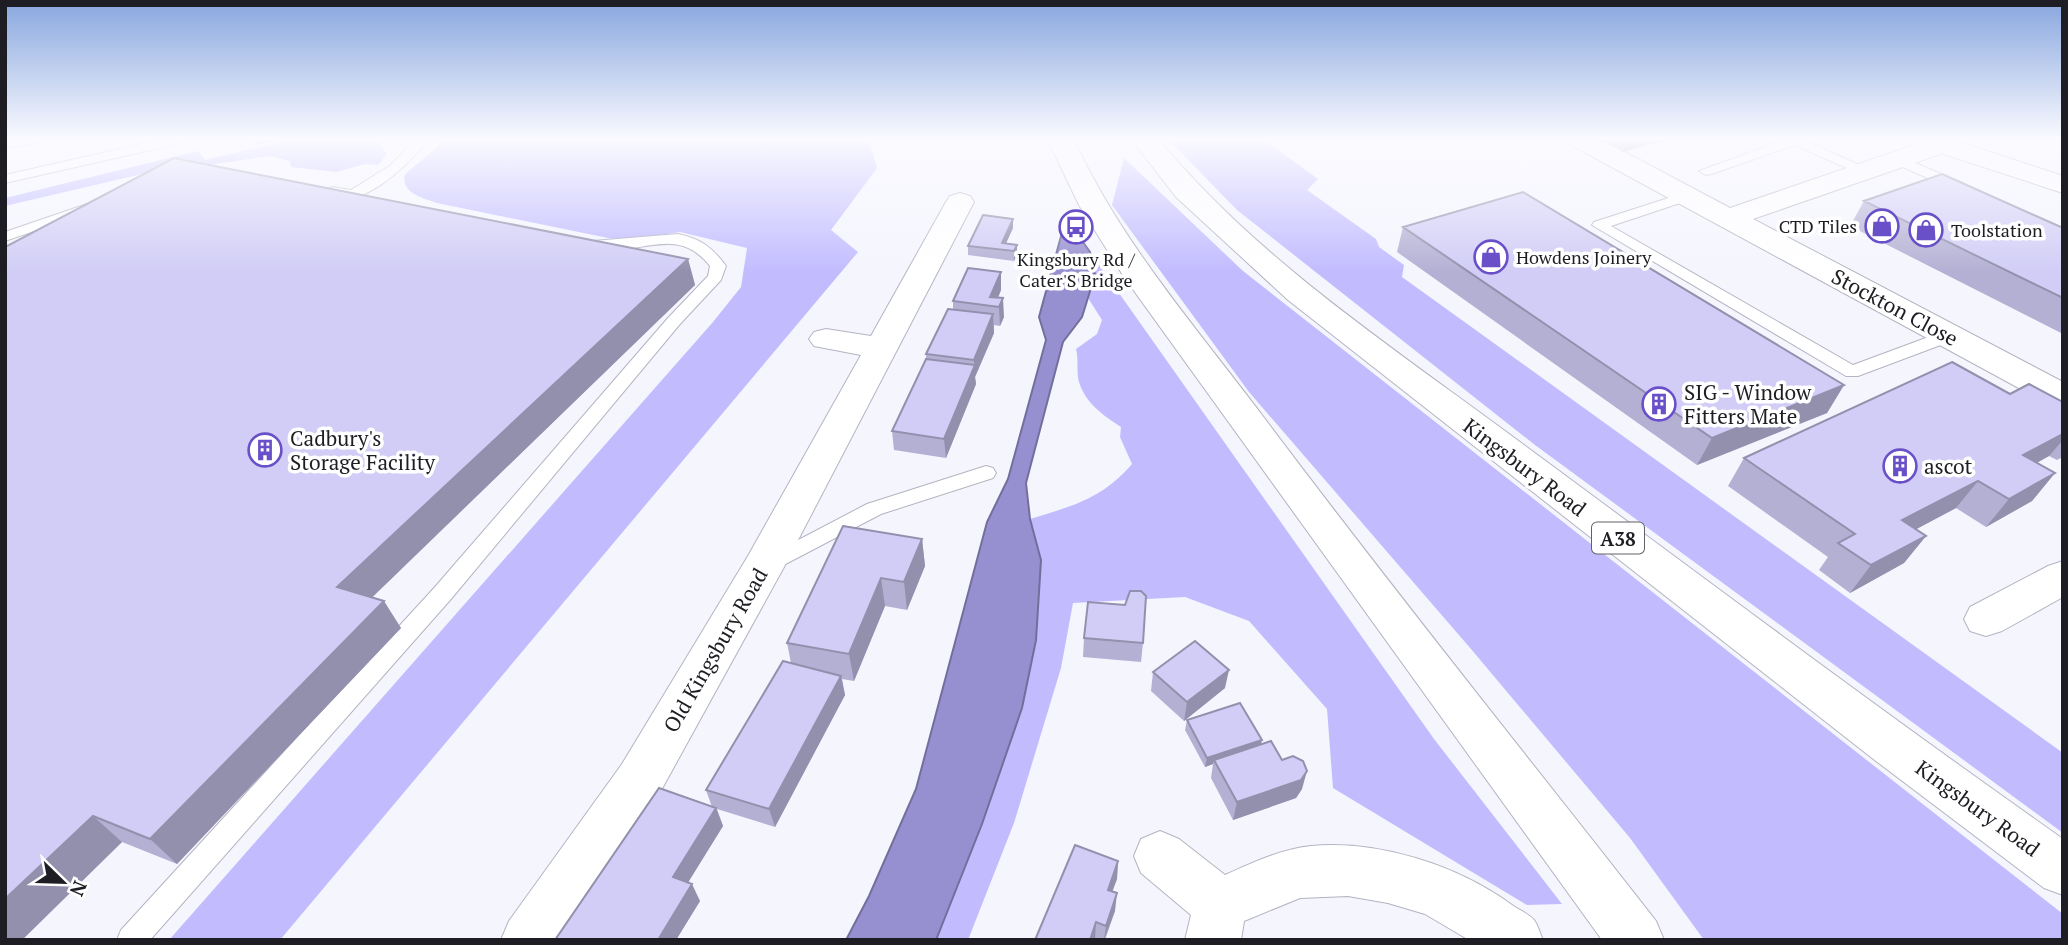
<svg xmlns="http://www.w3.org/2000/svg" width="2068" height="945" font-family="'PT Serif',serif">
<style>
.green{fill:#c2bcff}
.water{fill:#9790d0;stroke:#736e9c;stroke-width:2}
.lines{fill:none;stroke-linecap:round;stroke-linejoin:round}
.lane-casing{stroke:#b4b4c2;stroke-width:2}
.street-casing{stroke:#b4b4c2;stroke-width:2}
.secondary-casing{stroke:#b4b4c2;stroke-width:2}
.highway-casing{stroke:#b4b4c2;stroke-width:2}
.lane{fill:#fff;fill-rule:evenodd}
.street{fill:#fff;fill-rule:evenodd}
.secondary{fill:#fff;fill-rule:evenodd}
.highway{fill:#fff;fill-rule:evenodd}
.wall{fill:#b4b0d4}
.shaded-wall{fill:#9290ac}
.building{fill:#d1cdf6;stroke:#9290ac;stroke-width:2}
.labels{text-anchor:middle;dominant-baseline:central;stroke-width:7;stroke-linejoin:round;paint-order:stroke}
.far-poi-label{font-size:18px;fill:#1e1d23;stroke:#fff;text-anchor:start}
.shield{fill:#fff;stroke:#626165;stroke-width:2}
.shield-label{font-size:19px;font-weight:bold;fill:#1e1d23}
.street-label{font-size:21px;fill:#1e1d23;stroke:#fff}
.poi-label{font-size:21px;fill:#1e1d23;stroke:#fff;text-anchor:start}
</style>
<rect width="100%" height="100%" fill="#f5f5fe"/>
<path class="green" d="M 289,140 L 377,140 L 387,154 L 378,165 L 365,164 L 336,172 L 291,167 L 290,161 L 270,156 L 209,165 L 176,166 L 5,206 L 5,198 L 198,151 L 205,160 Z
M 439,140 L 869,140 L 877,168 L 831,230 L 858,252 L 280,940 L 169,940 L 713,322 L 741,287 L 747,248 L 680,232 L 627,240 L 613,239 L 437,203 C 423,198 400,193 405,174 L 439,146 Z
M 1169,140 L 1242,140 L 1245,142 L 1264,140 L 1318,179 L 1307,190 L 1376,239 L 1379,247 L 1404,265 L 1402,277 L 2063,753 L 2063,833 L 1535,445 L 1237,210 Z
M 1124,158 L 1243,271 L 2063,914 L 2063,940 L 1704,940 L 1630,838 L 1471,649 L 1249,392 L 1112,205 Z
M 1090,252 L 1434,739 L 1562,904 L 1527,905 L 1333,788 L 1327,709 L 1249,621 L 1185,597 L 1073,603 L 1061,668 L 1014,823 L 968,940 L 936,940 L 982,824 L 1022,708 L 1036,640 L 1041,560 L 1030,519 C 1072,506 1102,499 1132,464 L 1120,437 L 1121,427 C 1103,415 1086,404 1079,382 C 1076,372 1079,360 1076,349 L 1097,334 L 1102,320 L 1088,298 L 1095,275 Z"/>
<path class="water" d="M 1068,221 L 1090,252 L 1095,275 L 1082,317 L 1063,342 L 1026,483 L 1030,519 L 1041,560 L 1036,640 L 1022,708 L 982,824 L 936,940 L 846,940 L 869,896 L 916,789 L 987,522 L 1008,479 L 1046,340 L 1039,317 L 1063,229 Z"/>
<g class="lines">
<defs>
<path id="lane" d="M 5,140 L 37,140 L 35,143 L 5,148 Z
M 160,140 L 184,140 L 177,144 L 5,183 L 5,175 Z
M 414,140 L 428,140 C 409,164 356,218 325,191 L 332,187 L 351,190 L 391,165 Z
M 1785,140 L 1804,140 L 1872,171 L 1870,174 L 1860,174 L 1795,145 L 1711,174 L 1706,175 L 1699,171 Z
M 1899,156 L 1962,183 L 1964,186 L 1957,190 L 1952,189 L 1894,163 L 1892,160 Z
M 1687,192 L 1692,193 L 1692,199 L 1611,226 L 1853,365 L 1942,332 L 1948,331 L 1956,336 L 1954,340 L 1858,376 L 1846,376 L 1592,225 L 1594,222 Z
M 87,204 L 94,208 L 92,211 L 5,241 L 5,232 Z
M 678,234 C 701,239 712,247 726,266 L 721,280 L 680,324 L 451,599 L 150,940 L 117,940 L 121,930 L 435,587 L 668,318 L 708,276 L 710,266 C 675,222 639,259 593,247 L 590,244 L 593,241 Z
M 986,466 L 993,468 L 996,473 L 993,478 L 881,514 L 776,569 L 769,572 L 762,569 L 759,564 L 762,559 L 867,504 Z"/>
<path id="street" d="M 1569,140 L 1602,140 L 1730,208 L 1929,140 L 1950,140 L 1953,145 L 1949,151 L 1753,219 L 2063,382 L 2063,408 L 2050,405 L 1573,146 Z
M 960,193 L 970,196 L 974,202 L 784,567 L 658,796 L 562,940 L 501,940 L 509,921 L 622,764 L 748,556 L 861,355 L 814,346 L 809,339 L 814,332 L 826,329 L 871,336 L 946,202 L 950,196 Z
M 2063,561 L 2063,597 L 2002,631 L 1986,636 L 1970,631 L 1964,619 L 1970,607 L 2048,566 Z
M 1160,831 L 1179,839 L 1225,875 C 1252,863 1281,849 1311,846 C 1379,840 1457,865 1512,905 C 1519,910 1529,914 1534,920 C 1538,925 1540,934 1543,940 L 1469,940 L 1425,914 L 1388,903 L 1348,896 L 1300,898 L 1249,919 L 1244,921 L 1241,940 L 1185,940 L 1191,915 L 1141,873 L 1134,856 L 1141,839 Z"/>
<path id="secondary" d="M 1915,140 L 1954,140 L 2063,176 L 2063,193 L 1919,146 Z"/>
<path id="highway" d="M 1048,140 L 1074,140 C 1121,242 1195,326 1262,415 C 1390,586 1524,752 1656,921 L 1664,940 L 1602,940 L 1124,277 L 1079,205 Z
M 1132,140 L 1159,140 C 1260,262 1398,351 1524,445 C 1703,577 1881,711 2063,839 L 2063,895 L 2044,888 L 1872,758 L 1288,300 L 1176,197 Z"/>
</defs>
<use href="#lane" class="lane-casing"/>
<use href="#street" class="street-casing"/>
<use href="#secondary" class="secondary-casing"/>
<use href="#highway" class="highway-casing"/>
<use href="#lane" class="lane"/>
<use href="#street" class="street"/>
<use href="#secondary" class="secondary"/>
<use href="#highway" class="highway"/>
</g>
<path class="wall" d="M 1600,140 L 1665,140 L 1623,152 Z
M 1864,201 L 2063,228 L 2063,334 L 1850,226 Z
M 1403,227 L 1844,385 L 1827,413 L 1697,465 L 1397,252 Z
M 1013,228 L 1006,243 L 1017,245 L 1017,254 L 1014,261 L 968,255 L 968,246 Z
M 5,247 L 688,259 L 695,285 L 372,597 L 401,628 L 177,864 L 122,842 L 22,940 L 5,940 Z
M 1001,290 L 998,298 L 1004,317 L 1000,326 L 994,325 L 994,333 L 975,377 L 976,384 L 946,458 L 894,450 L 892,431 L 926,359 L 926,354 L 953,309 L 953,301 Z
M 2063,402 L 2063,457 L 2057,460 L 2049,456 L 2037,463 L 2055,473 L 2032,501 L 1986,527 L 1956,508 L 1916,529 L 1926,536 L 1904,563 L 1850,593 L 1819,570 L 1828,557 L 1728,486 L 1744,458 Z
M 922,539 L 925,566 L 907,610 L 885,606 L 854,681 L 842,679 L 845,695 L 775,827 L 717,809 L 723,826 L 688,882 L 700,901 L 676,940 L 555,940 L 712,807 L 706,790 L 791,663 L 787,643 Z
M 1125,605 L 1143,643 L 1141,662 L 1083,657 L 1084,638 Z
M 1153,672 L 1225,688 L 1184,721 L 1151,691 Z
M 1187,720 L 1262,740 L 1261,744 L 1282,760 L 1302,789 L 1296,798 L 1233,820 L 1211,778 L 1213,764 L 1205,767 L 1185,730 Z
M 1118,861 L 1117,879 L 1112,892 L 1115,911 L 1105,940 L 1035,940 Z"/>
<path class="shaded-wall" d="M 253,140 L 275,140 L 256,145 Z
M 1628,140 L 1665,140 L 1623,152 Z
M 1013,219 L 1013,228 L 1003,250 L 1002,243 Z
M 1017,245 L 1017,254 L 1014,261 L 1014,251 Z
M 688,259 L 695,285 L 354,615 L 337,587 Z
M 1001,272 L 1001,290 L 994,307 L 990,297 Z
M 1003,298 L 1004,317 L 1000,326 L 999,307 Z
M 993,314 L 994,333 L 975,377 L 976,384 L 946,458 L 944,439 L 974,367 L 974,360 Z
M 1844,385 L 1827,413 L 1697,465 L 1712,438 Z
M 2063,434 L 2063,440 L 2049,456 L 2001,482 L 2023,455 Z
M 2055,473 L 2032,501 L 1986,527 L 2009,499 Z
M 1978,481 L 1956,508 L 1881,548 L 1902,520 Z
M 1926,536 L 1904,563 L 1850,593 L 1871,565 Z
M 922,539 L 925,566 L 907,610 L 904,582 Z
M 881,578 L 885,606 L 854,681 L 849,654 Z
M 384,601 L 401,628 L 177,864 L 150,839 Z
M 1229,670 L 1225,688 L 1184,721 L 1187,702 Z
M 841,676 L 845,695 L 775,827 L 769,809 Z
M 1262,740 L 1259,749 L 1214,760 L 1213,764 L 1205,767 L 1207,758 Z
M 1307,771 L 1302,789 L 1296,798 L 1233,820 L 1237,802 Z
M 716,808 L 723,826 L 681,894 L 673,877 Z
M 93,816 L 122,842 L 22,940 L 5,940 L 5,899 Z
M 1118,861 L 1117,879 L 1106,908 L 1108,890 Z
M 692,884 L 700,901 L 676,940 L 658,940 Z
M 1117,893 L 1115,911 L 1104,940 L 1106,926 Z
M 1096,922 L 1095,940 L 1090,940 Z"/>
<path class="building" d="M 174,158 L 688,259 L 337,587 L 384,601 L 150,839 L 93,816 L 5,899 L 5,247 Z
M 1942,174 L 2063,228 L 2063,298 L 1864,201 Z
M 1523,192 L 1844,385 L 1712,438 L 1403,227 Z
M 983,215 L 1013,219 L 1002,243 L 1017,245 L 1014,251 L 968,246 Z
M 968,268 L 1001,272 L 990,297 L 1003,298 L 999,307 L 953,301 Z
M 948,309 L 993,314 L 974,360 L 926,354 Z
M 926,359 L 975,365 L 944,439 L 892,431 Z
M 1952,362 L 2010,394 L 2029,384 L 2063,402 L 2063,434 L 2023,455 L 2055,473 L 2009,499 L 1978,481 L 1902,520 L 1926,536 L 1871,565 L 1838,543 L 1855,534 L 1744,458 Z
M 843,526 L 922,539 L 904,582 L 881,578 L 849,654 L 787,643 Z
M 1130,591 L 1141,591 L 1146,596 L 1143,643 L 1084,638 L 1088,602 L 1125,605 Z
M 1195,641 L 1229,670 L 1187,702 L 1153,672 Z
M 783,661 L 841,676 L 769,809 L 706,790 Z
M 1240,703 L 1262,740 L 1207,758 L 1187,720 Z
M 1271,741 L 1282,760 L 1293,756 L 1303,761 L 1307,771 L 1301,780 L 1237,802 L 1214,760 Z
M 659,788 L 716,808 L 673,877 L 692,884 L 658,940 L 555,940 Z
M 1075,845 L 1118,861 L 1108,890 L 1117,893 L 1106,926 L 1096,922 L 1090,940 L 1035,940 Z"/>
<linearGradient id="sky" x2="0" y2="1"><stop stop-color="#87a6de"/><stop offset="0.51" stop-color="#fafaff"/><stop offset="1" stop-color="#fafaff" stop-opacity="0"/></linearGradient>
<rect width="2068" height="272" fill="url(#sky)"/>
<defs>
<symbol id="shop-ring" viewBox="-11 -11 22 22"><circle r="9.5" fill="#fff" stroke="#694fc8" stroke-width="1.5"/><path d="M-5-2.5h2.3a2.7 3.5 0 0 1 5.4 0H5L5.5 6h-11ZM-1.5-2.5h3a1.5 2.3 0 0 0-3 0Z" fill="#694fc8"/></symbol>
<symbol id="bus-ring" viewBox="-11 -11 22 22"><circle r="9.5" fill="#fff" stroke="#694fc8" stroke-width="1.5"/><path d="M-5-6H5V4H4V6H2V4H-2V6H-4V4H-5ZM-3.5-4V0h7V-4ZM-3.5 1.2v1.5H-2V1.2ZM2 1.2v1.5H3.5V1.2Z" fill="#694fc8"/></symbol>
<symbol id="building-ring" viewBox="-11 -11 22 22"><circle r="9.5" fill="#fff" stroke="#694fc8" stroke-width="1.5"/><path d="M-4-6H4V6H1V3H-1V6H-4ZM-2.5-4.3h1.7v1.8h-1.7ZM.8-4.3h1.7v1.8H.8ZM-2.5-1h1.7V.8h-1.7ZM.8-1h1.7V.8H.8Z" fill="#694fc8"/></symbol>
</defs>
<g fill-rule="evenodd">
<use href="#shop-ring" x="1863" y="207" width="38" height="38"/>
<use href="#bus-ring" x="1057" y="208" width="38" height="38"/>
<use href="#shop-ring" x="1907" y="211" width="38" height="38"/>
<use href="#shop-ring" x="1472" y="238" width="38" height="38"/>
<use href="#building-ring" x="1640" y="385" width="38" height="38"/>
<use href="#building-ring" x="246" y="431" width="38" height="38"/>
<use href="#building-ring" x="1881" y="447" width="38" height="38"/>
</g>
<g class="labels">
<g class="far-poi-label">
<text x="1857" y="226" text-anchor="end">CTD Tiles</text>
<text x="1951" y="230">Toolstation</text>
<text x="1516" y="257">Howdens Joinery</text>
<text x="1076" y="259" text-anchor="middle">Kingsbury Rd /<tspan x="1076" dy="21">Cater'S Bridge</tspan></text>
</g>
<rect class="shield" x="1592" y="522.5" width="52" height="31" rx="5"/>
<g class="shield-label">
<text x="1618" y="538">A38</text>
</g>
<g class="street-label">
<text transform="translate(1895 307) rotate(28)">Stockton Close</text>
<text transform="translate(1525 467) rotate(37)">Kingsbury Road</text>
<text transform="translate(715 650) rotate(-60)">Old Kingsbury Road</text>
<text transform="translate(1978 808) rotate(36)">Kingsbury Road</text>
</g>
<g class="poi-label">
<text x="1684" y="392">SIG - Window<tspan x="1684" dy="24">Fitters Mate</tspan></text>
<text x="290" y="438">Cadbury's<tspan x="290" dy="24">Storage Facility</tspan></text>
<text x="1924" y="466">ascot</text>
</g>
</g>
<rect width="2068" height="945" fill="none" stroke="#1e1d23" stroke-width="14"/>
<g transform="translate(63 882) rotate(113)" stroke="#ffffff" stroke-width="5" paint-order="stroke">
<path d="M0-5L12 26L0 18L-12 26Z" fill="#1e1d23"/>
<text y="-10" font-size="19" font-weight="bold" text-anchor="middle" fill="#1e1d23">N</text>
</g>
</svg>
